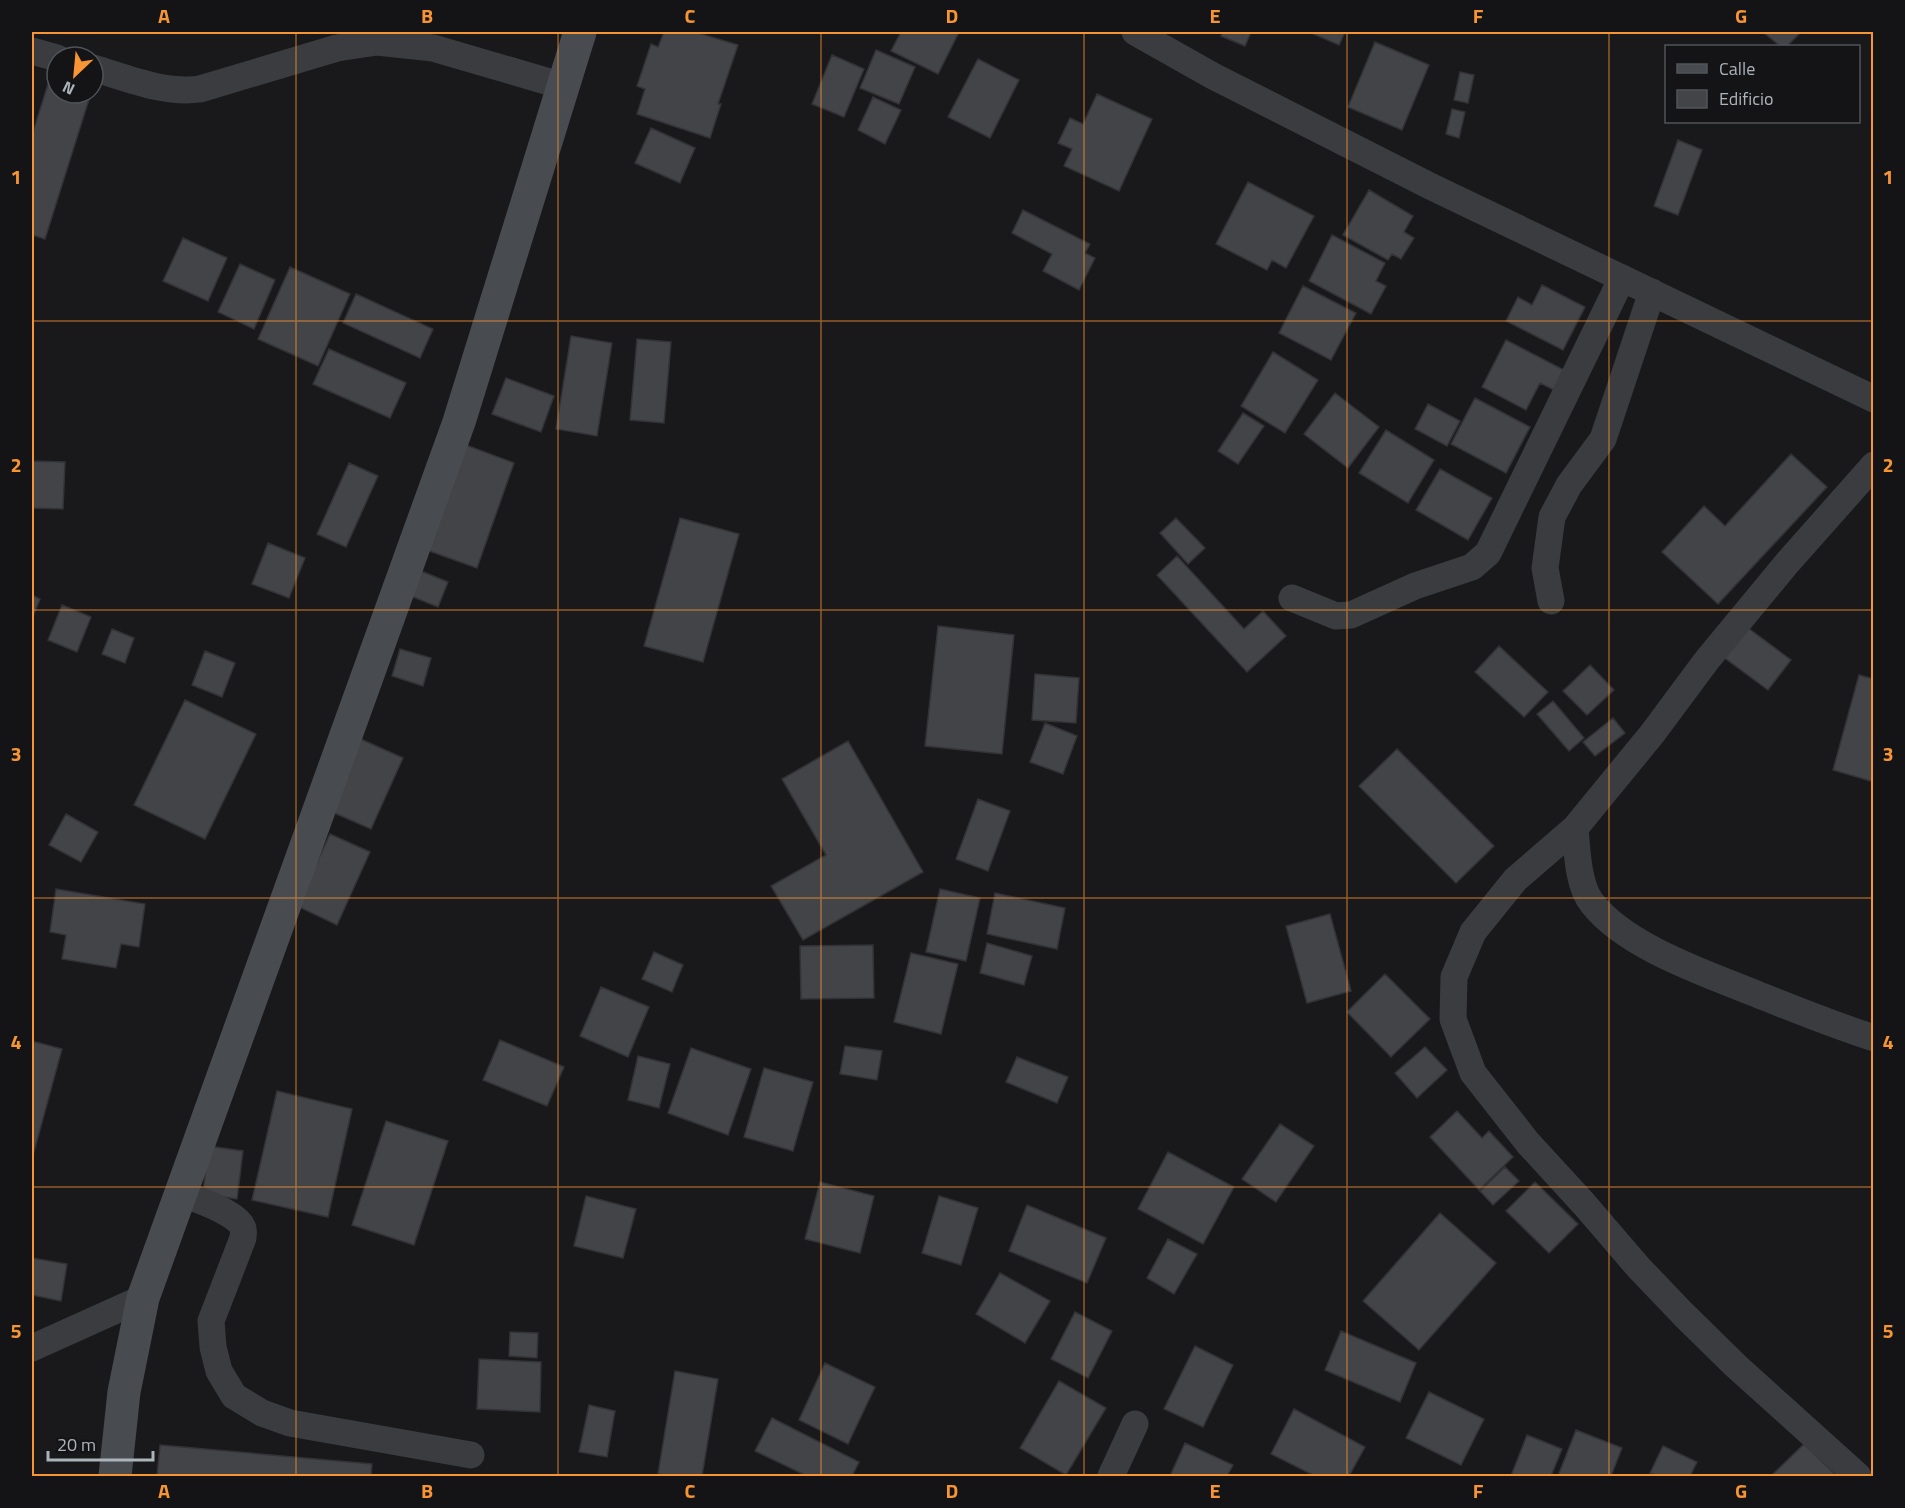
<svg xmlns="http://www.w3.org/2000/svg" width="1905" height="1508" font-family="'Titillium Web',sans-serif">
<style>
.building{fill:#434448;stroke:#333337;stroke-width:1.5}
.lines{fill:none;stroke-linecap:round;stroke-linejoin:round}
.street{stroke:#3a3c40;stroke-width:27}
.secondary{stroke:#484b50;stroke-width:33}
.grid{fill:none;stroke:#f79535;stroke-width:1.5;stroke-opacity:0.55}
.neatline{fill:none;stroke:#f79535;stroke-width:2}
.grid-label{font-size:20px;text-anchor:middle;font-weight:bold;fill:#f79535}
</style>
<rect width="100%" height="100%" fill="#19191b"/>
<path class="building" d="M 664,32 L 695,32 L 738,45 L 718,104 L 721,104 L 710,138 L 637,114 L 645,89 L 637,86 L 651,44 L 658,47 Z
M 901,32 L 959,32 L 938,74 L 891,51 Z
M 1223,32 L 1251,32 L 1245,46 L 1221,36 Z
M 1309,32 L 1345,32 L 1339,45 Z
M 1763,32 L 1801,32 L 1787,46 L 1780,46 Z
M 1375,42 L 1429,65 L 1402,130 L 1348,107 Z
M 876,50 L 915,67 L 899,104 L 860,88 Z
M 832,55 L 864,69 L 844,117 L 812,104 Z
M 978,59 L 1019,80 L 990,138 L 948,117 Z
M 54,65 L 57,66 L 57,93 L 91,93 L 45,239 L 32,235 L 32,135 Z
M 1460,72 L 1474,75 L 1468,103 L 1454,100 Z
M 1097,94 L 1152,119 L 1119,191 L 1064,166 L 1072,149 L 1058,143 L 1070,118 L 1083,124 Z
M 873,97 L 901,110 L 885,144 L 858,130 Z
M 1452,109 L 1465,112 L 1459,138 L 1446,134 Z
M 651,128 L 695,148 L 680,183 L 635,163 Z
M 1678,140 L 1702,150 L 1678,215 L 1654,206 Z
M 1248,182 L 1314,216 L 1286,268 L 1272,260 L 1267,270 L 1216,244 Z
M 1369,190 L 1413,216 L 1404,232 L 1414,238 L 1401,259 L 1392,254 L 1388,260 L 1343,235 Z
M 1023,210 L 1090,244 L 1085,253 L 1095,258 L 1079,290 L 1043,271 L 1052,254 L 1012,233 Z
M 1332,235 L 1385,263 L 1376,281 L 1386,286 L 1371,314 L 1309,281 Z
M 183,238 L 227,258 L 208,301 L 163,281 Z
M 240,264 L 275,280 L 254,329 L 218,312 Z
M 290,267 L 350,294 L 318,366 L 258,339 Z
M 1542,285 L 1585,307 L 1563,350 L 1506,321 L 1518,297 L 1532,305 Z
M 1303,286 L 1356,313 L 1331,360 L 1279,333 Z
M 356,294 L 433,329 L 420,358 L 343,323 Z
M 571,336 L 612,343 L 597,436 L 556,429 Z
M 637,339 L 671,342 L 664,423 L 630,420 Z
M 1506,340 L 1564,370 L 1554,390 L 1540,383 L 1526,410 L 1482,387 Z
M 329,349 L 406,383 L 390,418 L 313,384 Z
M 1273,352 L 1318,380 L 1285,433 L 1241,406 Z
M 506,378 L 554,396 L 541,432 L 492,414 Z
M 1335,393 L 1379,427 L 1348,468 L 1304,434 Z
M 1475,398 L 1530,427 L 1506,473 L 1451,444 Z
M 1428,404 L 1460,421 L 1447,446 L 1415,429 Z
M 1243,413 L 1264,426 L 1238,464 L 1218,451 Z
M 1386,430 L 1434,460 L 1408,503 L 1359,473 Z
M 458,442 L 514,463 L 477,568 L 421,548 Z
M 1791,454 L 1827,487 L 1718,604 L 1662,552 L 1704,506 L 1725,526 Z
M 32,461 L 65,462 L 63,509 L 32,508 Z
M 349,463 L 378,476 L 346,547 L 317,534 Z
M 1440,469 L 1492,498 L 1468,540 L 1416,510 Z
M 680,518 L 739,534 L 703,662 L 644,646 Z
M 1176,518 L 1205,548 L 1188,564 L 1160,533 Z
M 268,543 L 305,558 L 289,598 L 252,584 Z
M 1177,556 L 1244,629 L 1263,611 L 1286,636 L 1247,672 L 1157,575 Z
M 421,571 L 448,582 L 438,607 L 411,596 Z
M 32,595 L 40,599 L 32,619 Z
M 62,605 L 91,617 L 77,652 L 48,640 Z
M 1744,625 L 1791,660 L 1768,690 L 1722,656 Z
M 938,626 L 1014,635 L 1002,754 L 925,746 Z
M 112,629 L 134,638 L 125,663 L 102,654 Z
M 1499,646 L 1548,692 L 1524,717 L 1475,672 Z
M 400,649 L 431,658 L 423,686 L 392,676 Z
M 205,651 L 235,663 L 222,697 L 192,685 Z
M 1590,665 L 1614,690 L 1587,715 L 1563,691 Z
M 1035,674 L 1079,678 L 1076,723 L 1032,720 Z
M 1859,675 L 1874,679 L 1874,782 L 1833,770 Z
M 185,700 L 256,734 L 205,839 L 134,805 Z
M 1553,701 L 1584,738 L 1569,751 L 1537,714 Z
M 1613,718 L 1625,733 L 1595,756 L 1583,742 Z
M 1045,723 L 1077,736 L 1063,774 L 1030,762 Z
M 356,737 L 403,758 L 371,829 L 323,808 Z
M 848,741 L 923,872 L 803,940 L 771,886 L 826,855 L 782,779 Z
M 1397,749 L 1494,846 L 1456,883 L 1359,786 Z
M 978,799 L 1010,811 L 988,871 L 956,859 Z
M 66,814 L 98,832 L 81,862 L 49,845 Z
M 330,834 L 370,852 L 337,925 L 297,906 Z
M 56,889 L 145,904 L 139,947 L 121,944 L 116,968 L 62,959 L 66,935 L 50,932 Z
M 940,889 L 980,898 L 966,961 L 926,952 Z
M 995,893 L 1065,908 L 1057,949 L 987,934 Z
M 1330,914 L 1351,991 L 1307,1003 L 1286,926 Z
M 987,943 L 1032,956 L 1024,985 L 980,973 Z
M 873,945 L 874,998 L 801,999 L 800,946 Z
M 654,952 L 683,965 L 672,992 L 642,979 Z
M 911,953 L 958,964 L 941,1034 L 894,1022 Z
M 1385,974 L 1430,1019 L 1391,1057 L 1347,1012 Z
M 601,987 L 649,1007 L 628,1057 L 580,1036 Z
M 500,1040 L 564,1067 L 547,1106 L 483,1080 Z
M 32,1041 L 62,1049 L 32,1159 Z
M 845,1046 L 882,1051 L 877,1080 L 840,1074 Z
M 1425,1047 L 1447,1070 L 1417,1098 L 1395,1073 Z
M 691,1048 L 751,1069 L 728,1135 L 668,1113 Z
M 638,1056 L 670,1064 L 659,1108 L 628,1100 Z
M 1017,1057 L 1068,1077 L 1057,1103 L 1006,1082 Z
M 764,1068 L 813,1082 L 793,1151 L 744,1137 Z
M 277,1091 L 352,1109 L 328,1217 L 252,1200 Z
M 1457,1111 L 1482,1138 L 1489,1131 L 1513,1157 L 1479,1190 L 1430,1137 Z
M 386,1121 L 448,1141 L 414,1245 L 352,1225 Z
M 1280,1124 L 1314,1146 L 1276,1202 L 1242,1179 Z
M 208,1146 L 243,1151 L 237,1199 L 203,1194 Z
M 1168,1152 L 1234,1187 L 1203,1244 L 1138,1209 Z
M 1505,1167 L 1519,1181 L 1493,1205 L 1480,1191 Z
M 820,1182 L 874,1196 L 860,1253 L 805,1239 Z
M 1535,1182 L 1578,1224 L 1549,1253 L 1506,1211 Z
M 586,1196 L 636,1209 L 623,1258 L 574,1246 Z
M 939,1196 L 978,1208 L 961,1265 L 922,1253 Z
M 1027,1205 L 1106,1238 L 1087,1283 L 1009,1251 Z
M 1440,1213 L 1496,1263 L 1419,1350 L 1363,1301 Z
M 1168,1239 L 1197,1254 L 1174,1294 L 1147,1278 Z
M 32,1258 L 67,1264 L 61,1301 L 32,1295 Z
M 1000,1273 L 1050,1301 L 1025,1343 L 976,1314 Z
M 1075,1312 L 1112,1331 L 1088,1378 L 1051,1359 Z
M 1341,1331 L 1416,1363 L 1400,1402 L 1325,1370 Z
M 510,1332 L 538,1333 L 537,1358 L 509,1356 Z
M 1195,1346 L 1233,1365 L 1203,1427 L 1164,1409 Z
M 479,1359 L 541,1362 L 540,1412 L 477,1409 Z
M 825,1363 L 875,1387 L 848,1444 L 799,1420 Z
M 675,1371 L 718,1379 L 702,1476 L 670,1476 L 658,1474 Z
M 1059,1381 L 1106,1408 L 1066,1475 L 1020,1448 Z
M 1429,1392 L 1484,1419 L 1461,1465 L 1406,1438 Z
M 589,1405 L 615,1411 L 607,1457 L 579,1452 Z
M 1294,1409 L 1365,1447 L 1349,1476 L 1315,1476 L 1271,1454 Z
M 772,1418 L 859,1462 L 852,1476 L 807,1476 L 755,1451 Z
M 1576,1430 L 1622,1448 L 1611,1476 L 1558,1476 Z
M 1527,1435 L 1562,1449 L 1551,1476 L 1511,1476 Z
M 1185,1443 L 1233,1465 L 1227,1476 L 1170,1476 Z
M 1804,1444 L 1837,1476 L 1771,1476 Z
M 160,1445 L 372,1464 L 371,1476 L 157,1476 Z
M 1663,1446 L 1697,1462 L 1690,1476 L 1658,1476 L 1650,1473 Z"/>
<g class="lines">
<path class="street" d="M 1135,32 L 1213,76 L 1432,187 L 1874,399
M 32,51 L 57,58
M 93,68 C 127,78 164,94 200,89 L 337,48 L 377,42 L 433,48 L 563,86
M 1292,598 L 1336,616 L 1351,615 L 1415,586 L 1472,567 L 1488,553 L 1622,278
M 1551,601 L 1545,568 L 1552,517 L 1569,485 L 1603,439 L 1652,292
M 1575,828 C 1577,850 1578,886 1592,903 C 1625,946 1704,973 1754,993 C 1794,1009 1833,1025 1874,1038
M 180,1193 C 195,1199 240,1213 243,1229 C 244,1232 243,1235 243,1238 L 211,1321 L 213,1347 L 219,1371 L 234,1396 L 262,1413 L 290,1423 L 471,1455
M 32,1348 L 143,1298
M 1111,1476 L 1135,1424
M 1858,1476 L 1736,1366 L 1684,1315 L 1639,1268 L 1584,1204 L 1528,1143 L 1473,1073 L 1453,1019 L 1454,977 L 1473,932 L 1515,880 L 1575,828 L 1652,734 L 1707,660 L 1788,562 L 1874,465"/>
<path class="secondary" d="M 115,1476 L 124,1392 L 143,1298 L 459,422 L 580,32"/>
</g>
<path class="grid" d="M 296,32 L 296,1476M 558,32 L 558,1476M 821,32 L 821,1476M 1084,32 L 1084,1476M 1347,32 L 1347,1476M 1609,32 L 1609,1476M 32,321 L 1874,321M 32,610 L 1874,610M 32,898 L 1874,898M 32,1187 L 1874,1187"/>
<rect width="1905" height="1508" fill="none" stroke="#141416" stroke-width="66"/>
<rect x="1665" y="45" width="195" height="78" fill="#141416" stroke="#505458" stroke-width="1.5"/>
<rect x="1677" y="64" width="30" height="9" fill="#484b50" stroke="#505458" stroke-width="1.5"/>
<text x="1719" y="75" font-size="18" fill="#abb3bb">Calle</text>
<rect x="1677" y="90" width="30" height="18" fill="#434448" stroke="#505458" stroke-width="1.5"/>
<text x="1719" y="105" font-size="18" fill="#abb3bb">Edificio</text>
<g transform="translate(75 75) rotate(206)"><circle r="28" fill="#141416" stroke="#505458" stroke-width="1.5"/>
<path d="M0-4.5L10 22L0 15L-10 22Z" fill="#f79535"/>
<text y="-9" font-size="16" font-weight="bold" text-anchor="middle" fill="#abb3bb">N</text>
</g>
<path d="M48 1451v9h105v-9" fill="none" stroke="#abb3bb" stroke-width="3"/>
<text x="57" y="1451" font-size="18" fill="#abb3bb" stroke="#141416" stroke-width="4.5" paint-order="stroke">20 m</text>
<rect x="33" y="33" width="1839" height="1442" class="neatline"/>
<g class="grid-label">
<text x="164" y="23">A</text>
<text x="427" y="23">B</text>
<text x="690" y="23">C</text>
<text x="952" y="23">D</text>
<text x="1215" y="23">E</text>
<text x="1478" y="23">F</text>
<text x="1741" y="23">G</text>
<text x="16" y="184">1</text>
<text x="1888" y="184">1</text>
<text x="16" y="472">2</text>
<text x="1888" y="472">2</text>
<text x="16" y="761">3</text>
<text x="1888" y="761">3</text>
<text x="16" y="1049">4</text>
<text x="1888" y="1049">4</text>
<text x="16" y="1338">5</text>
<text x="1888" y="1338">5</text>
<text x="164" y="1498">A</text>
<text x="427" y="1498">B</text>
<text x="690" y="1498">C</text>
<text x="952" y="1498">D</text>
<text x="1215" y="1498">E</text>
<text x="1478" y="1498">F</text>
<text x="1741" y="1498">G</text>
</g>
</svg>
